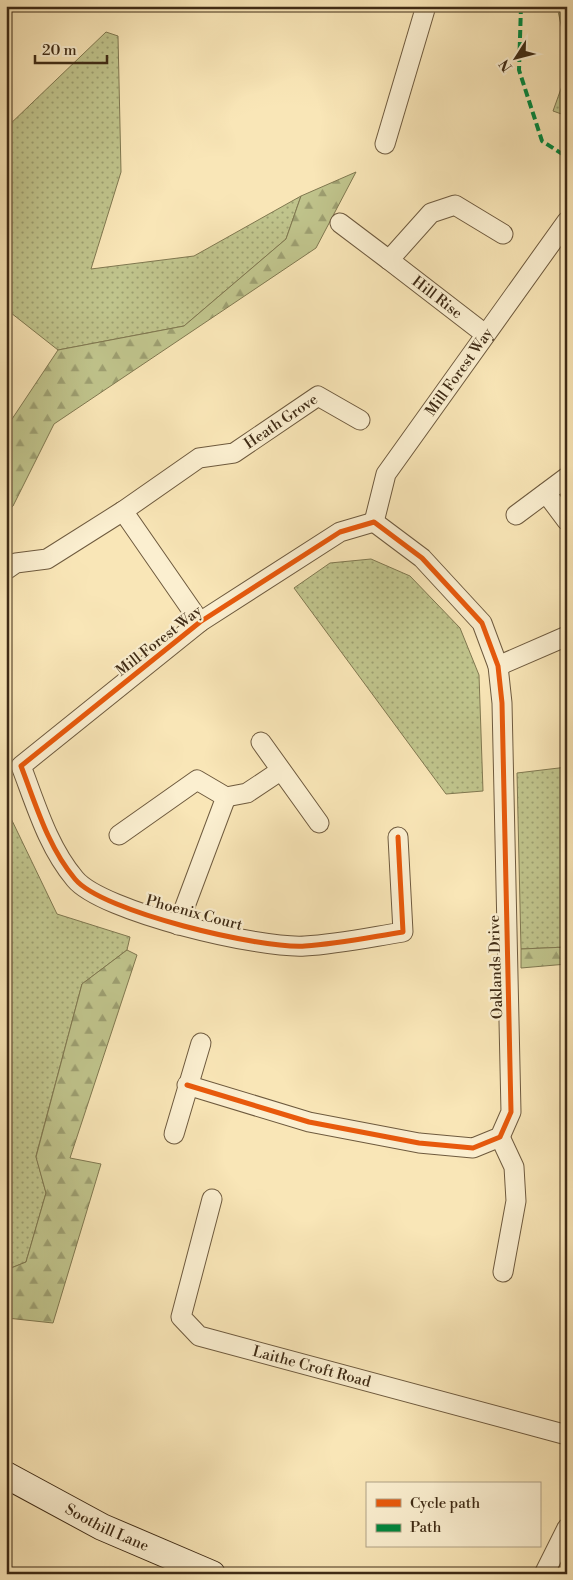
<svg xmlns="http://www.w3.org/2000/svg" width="573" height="1580" font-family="'Libre Bodoni',serif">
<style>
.grass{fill:url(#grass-dots);stroke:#807850}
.forest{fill:url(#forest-firs);stroke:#807850}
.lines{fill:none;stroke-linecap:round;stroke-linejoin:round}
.minor-casing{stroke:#6e5a3e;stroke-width:21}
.secondary-casing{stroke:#3f2b15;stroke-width:28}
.minor{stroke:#fbefd0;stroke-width:19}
.secondary{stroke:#fbefd0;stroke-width:26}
.quiet{stroke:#00873e;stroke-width:4;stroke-dasharray:8 4;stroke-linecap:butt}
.cycleway-casing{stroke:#fbefd0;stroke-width:8}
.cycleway{stroke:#e8590c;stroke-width:5}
.labels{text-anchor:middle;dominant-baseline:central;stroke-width:4.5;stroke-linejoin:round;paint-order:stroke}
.street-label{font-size:15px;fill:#3f2b15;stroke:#fbefd0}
</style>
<defs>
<pattern id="grass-dots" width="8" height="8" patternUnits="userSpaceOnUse" patternTransform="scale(1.25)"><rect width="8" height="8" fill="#c0c48c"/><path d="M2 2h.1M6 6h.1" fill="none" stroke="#9d9f71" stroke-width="1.8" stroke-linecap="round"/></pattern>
<pattern id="forest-firs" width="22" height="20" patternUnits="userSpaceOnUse" patternTransform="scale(1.25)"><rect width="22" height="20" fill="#c0c48c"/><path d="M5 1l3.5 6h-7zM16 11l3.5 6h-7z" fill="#9d9f71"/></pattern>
</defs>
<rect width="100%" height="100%" fill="#f9e6b7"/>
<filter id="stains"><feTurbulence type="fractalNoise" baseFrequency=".004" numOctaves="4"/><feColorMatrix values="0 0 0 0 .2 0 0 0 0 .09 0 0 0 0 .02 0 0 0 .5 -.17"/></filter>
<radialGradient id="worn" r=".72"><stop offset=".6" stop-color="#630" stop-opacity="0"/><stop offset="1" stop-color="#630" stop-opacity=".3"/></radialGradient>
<path class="grass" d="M 557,6 L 567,6 L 567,53 Z
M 106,32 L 118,36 L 121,172 L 91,269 L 194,256 L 301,196 L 286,239 L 184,326 L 58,350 L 6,309 L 6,128 Z
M 567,72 L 567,116 L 553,111 Z
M 371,559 L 410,576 L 460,628 L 479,675 L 483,791 L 446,794 L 294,588 L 330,563 Z
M 567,767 L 567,947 L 521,949 L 517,773 Z
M 6,808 L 57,914 L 130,937 L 127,950 L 82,984 L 36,1156 L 46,1193 L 26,1262 L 6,1270 Z"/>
<path class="forest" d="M 356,172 L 316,248 L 54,424 L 13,506 L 6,512 L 6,428 L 58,350 L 184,326 L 286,239 L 301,196 Z
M 567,947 L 567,964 L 521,968 L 521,949 Z
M 127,950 L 137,955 L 70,1158 L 101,1164 L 53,1323 L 7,1318 L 6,1270 L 26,1262 L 46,1193 L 36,1157 L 82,984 Z"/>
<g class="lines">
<defs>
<g id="minor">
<path d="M 385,144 L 426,6"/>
<path d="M 340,223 L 389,260 L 431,213 L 455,205 L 503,234"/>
<path id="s1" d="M 389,260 L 485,334"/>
<path d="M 546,493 L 567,521"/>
<path d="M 123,511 L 200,622"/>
<path d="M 516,515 L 567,477"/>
<path d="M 374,522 L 340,532 L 200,622 L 21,766 C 36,805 48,847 75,879 C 102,912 261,949 305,946 C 338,944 371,937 403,932 L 398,837"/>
<path id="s2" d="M 374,522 L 386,474 L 567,221"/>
<path id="s3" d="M 6,570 L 16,563 L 47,559 L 123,511 L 199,458 L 234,453 L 318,396 L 360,420"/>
<path d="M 498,666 L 567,636"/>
<path d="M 261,742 L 319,823"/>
<path d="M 119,835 L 197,780 L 226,797 L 247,793 L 280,771"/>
<path d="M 178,925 L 226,797"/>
<path d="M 187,1085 L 309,1122 L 419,1143 L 473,1148 L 500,1137 L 511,1112 L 502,703 L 498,666 L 482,623 L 422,558 L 374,522"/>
<path d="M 174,1134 L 201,1043"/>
<path d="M 500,1137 L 514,1167 L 516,1201 L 503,1272"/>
<path id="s4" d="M 212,1199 L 181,1317 L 199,1336 L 567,1435"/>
<path d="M 544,1574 L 567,1528"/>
</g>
<g id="secondary">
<path id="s5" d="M 6,1475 L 102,1527 L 212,1574"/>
</g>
</defs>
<use href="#minor" class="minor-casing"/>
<use href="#secondary" class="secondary-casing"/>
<use href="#minor" class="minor"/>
<use href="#secondary" class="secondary"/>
<path class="quiet" d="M 521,6 L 519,70 L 542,141 L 567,157"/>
<defs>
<path id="cycleway" d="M 187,1085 L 309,1122 L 419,1143 L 473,1148 L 500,1137 L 511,1112 L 502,703 L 498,666 L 482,623 L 422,558 L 374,522 L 340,532 L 200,622 L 21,766 C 36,805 48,847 75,879 C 102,912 261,949 305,946 C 338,944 371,937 403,932 L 398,837"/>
</defs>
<use href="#cycleway" class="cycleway-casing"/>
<use href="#cycleway" class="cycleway"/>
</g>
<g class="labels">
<g class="street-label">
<text stroke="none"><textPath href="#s1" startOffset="61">Hill Rise</textPath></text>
<text stroke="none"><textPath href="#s2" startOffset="175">Mill Forest Way</textPath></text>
<text stroke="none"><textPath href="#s3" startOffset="318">Heath Grove</textPath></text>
<text transform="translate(159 641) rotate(-38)">Mill Forest Way</text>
<text transform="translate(194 913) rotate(15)">Phoenix Court</text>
<text transform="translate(496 967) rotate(-92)">Oaklands Drive</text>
<text stroke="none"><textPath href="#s4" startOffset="265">Laithe Croft Road</textPath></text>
<text stroke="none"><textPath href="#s5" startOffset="114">Soothill Lane</textPath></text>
</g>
</g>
<rect width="573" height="1580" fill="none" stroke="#f9e6b7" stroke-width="25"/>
<rect x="8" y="8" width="558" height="1565" fill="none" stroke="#3f2b15" stroke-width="2.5"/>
<rect x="12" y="12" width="548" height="1555" fill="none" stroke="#3f2b15"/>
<rect x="366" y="1482" width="175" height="65" fill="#fbefd0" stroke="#b0a185"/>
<rect x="376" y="1499" width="25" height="8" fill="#e8590c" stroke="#b0a185"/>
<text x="410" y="1508" font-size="15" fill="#3f2b15">Cycle path</text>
<rect x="376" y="1524" width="25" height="8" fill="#00873e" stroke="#b0a185"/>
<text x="410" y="1532" font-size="15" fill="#3f2b15">Path</text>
<g transform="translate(516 58) rotate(234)" stroke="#fbefd0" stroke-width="4" paint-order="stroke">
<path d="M0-4L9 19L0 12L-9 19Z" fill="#3f2b15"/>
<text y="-8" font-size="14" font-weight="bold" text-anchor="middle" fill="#3f2b15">N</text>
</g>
<path d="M35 55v8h72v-8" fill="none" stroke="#3f2b15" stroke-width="2.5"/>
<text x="42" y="55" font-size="15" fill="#3f2b15" stroke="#fbefd0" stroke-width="4" paint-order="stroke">20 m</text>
<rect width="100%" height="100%" filter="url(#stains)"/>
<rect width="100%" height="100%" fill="url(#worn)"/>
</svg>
